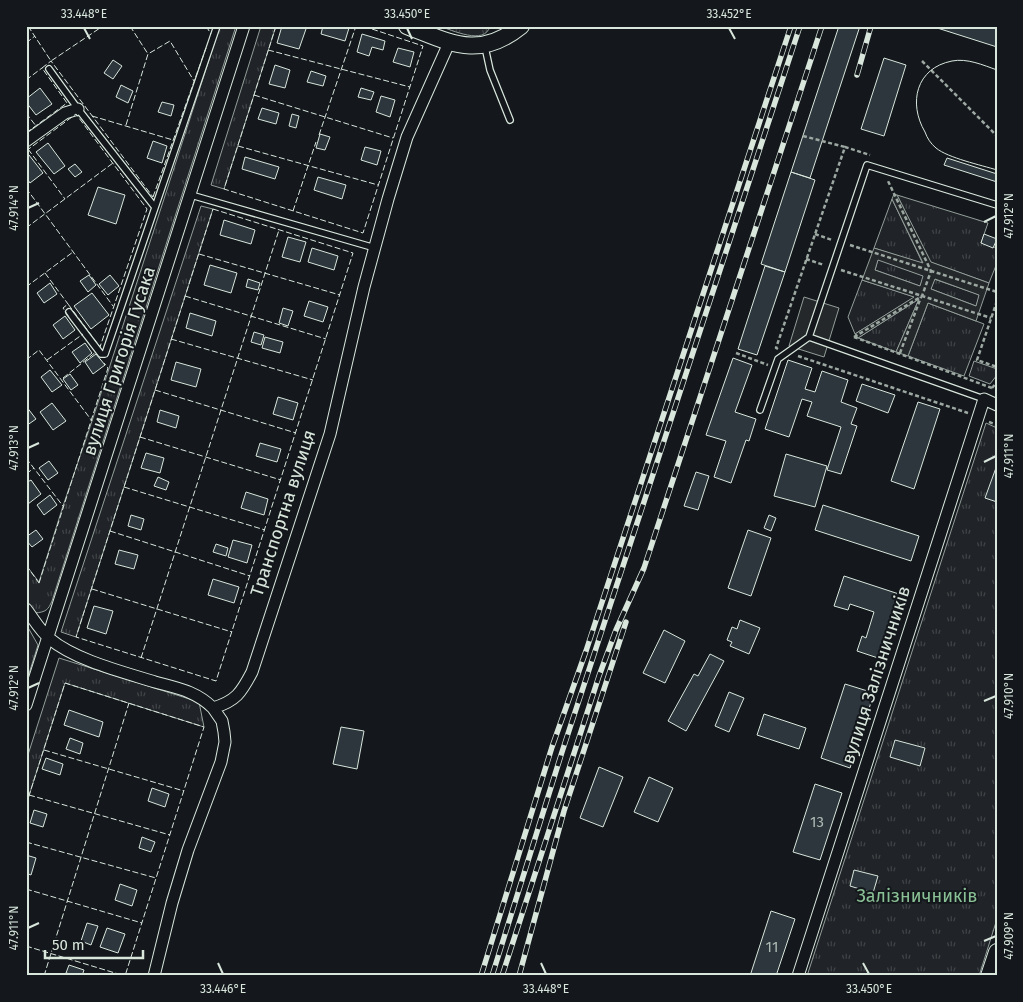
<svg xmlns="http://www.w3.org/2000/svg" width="1023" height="1002" font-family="'Fira Sans',sans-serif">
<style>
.grass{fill:url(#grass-tufts);stroke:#939e99}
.parking{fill:#24282b;stroke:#939e99;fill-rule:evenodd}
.building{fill:#2c363c;stroke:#d8e6dc}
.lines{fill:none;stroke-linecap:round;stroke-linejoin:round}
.lane-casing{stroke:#d8e6dc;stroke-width:8}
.street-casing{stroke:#d8e6dc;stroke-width:13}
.secondary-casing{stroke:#d8e6dc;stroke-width:18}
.path{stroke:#9da8a2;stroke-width:2.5;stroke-dasharray:4 2.5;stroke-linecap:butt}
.lane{stroke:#14181c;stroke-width:5.5}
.street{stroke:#14181c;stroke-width:11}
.secondary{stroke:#14181c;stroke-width:16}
.tram{stroke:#d8e6dc;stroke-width:1}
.rail-casing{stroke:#d8e6dc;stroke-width:5.5}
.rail{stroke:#14181c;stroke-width:4;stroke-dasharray:11;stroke-linecap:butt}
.fence{stroke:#d8e6dc;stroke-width:1;stroke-dasharray:6 2.5;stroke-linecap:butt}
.ticks{fill:none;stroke:#d8e6dc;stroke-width:2}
.labels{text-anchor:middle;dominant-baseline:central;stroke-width:4;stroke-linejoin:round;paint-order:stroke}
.number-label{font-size:15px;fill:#adbab4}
.street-label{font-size:18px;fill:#d8e6dc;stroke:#14181c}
.park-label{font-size:18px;fill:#8ac095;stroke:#14181c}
.neatline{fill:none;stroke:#d8e6dc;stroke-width:2}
.ticks-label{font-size:12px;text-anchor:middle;fill:#d8e6dc}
</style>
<defs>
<pattern id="grass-tufts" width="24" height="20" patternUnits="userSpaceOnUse" patternTransform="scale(1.25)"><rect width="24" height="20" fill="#202428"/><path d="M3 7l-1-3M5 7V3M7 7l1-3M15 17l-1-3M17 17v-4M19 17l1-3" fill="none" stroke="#404447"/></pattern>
</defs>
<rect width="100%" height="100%" fill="#14181c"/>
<path class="grass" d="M 220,26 L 236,26 L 52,601 C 48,610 46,612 35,613 L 26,600 L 26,565 L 39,582 L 63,506 L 92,421 Z
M 261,26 L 276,26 L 224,189 L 211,185 Z
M 439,26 L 490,26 C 485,46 452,30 439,26 Z
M 897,195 L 988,223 L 981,243 L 997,248 L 997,263 L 989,283 L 930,262 Z
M 892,199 L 923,264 L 874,248 Z
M 201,206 L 213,209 L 76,637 L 61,632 Z
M 878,259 L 924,276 L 920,286 L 875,270 Z
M 934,279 L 980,295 L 976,306 L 931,289 Z
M 862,280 L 915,297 L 855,334 L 848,317 Z
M 919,299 L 896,352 L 858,338 Z
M 928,303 L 984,324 L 964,376 L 908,356 Z
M 974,361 L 997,369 L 997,375 L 990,384 L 969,376 Z
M 986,423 L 997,428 L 997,919 L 979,976 L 807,976 Z
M 26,624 L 38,645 L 26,683 Z
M 59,658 L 199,702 L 204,727 L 65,683 L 26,805 L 26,761 Z"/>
<path class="parking" d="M 894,194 L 897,195 L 931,262 L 989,283 L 976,321 L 928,303 L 908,356 L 896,352 L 919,299 L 858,338 L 855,334 L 914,297 L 862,280 L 874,248 L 923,263 L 892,199 ZM 878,260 L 923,276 L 920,286 L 875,270 ZM 935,279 L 979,295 L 976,306 L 931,289 Z
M 804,297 L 839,308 L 824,357 L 789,346 Z"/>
<path class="building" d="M 282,26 L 307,26 L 299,49 L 277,43 Z
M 323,26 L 349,28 L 345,41 L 321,34 Z
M 839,26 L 860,26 L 810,178 L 791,172 Z
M 931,26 L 997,26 L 997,47 Z
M 362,34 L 385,41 L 383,50 L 372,47 L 369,56 L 357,52 Z
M 398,48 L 414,52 L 410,67 L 393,62 Z
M 884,58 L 906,65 L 884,136 L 861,129 Z
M 113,60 L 122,66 L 113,79 L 104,73 Z
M 275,65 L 290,70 L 285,88 L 269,84 Z
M 311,71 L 326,76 L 323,86 L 307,82 Z
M 121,85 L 133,91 L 128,103 L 116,97 Z
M 40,88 L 52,104 L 36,115 L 26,102 L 26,99 Z
M 361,88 L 374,92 L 371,100 L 358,97 Z
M 381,96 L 395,100 L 390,117 L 376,112 Z
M 162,102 L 174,105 L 171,116 L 158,112 Z
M 262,108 L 279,113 L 276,124 L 258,119 Z
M 292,114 L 299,116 L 296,128 L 289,126 Z
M 320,134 L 330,137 L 325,150 L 316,148 Z
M 153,141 L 167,146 L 162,163 L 147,158 Z
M 48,143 L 65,166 L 54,174 L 36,152 Z
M 365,147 L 381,151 L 377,165 L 361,160 Z
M 29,155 L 43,173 L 30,183 L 26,177 L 26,157 Z
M 245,157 L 279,167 L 275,179 L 242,169 Z
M 947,158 L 997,174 L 997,182 L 944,165 Z
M 75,164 L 82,172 L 75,177 L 68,169 Z
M 791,172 L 815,180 L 785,272 L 761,264 Z
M 318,177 L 346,185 L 342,199 L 314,190 Z
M 98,187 L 125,195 L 116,224 L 88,215 Z
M 224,220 L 255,230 L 251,244 L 220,235 Z
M 984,234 L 997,239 L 993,248 L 981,243 Z
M 288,237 L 306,242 L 300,262 L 282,257 Z
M 312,248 L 338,256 L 334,270 L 308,262 Z
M 210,265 L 237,273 L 231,293 L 204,285 Z
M 765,266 L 785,272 L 757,355 L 738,349 Z
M 89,275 L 96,285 L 88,292 L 80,281 Z
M 110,275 L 119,286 L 108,295 L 99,284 Z
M 248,279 L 260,283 L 258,290 L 246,287 Z
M 50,283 L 57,294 L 44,303 L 37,293 Z
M 92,293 L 109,315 L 91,329 L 74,306 Z
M 309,301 L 328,307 L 323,322 L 304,316 Z
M 283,308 L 293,311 L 288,326 L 279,323 Z
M 190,313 L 216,321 L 212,336 L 186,328 Z
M 65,316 L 75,330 L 63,339 L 53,325 Z
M 254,332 L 264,335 L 261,345 L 251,342 Z
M 265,337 L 283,342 L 280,353 L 262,348 Z
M 85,343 L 92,353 L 80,363 L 72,352 Z
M 96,354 L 105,365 L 93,374 L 85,362 Z
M 733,358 L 752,365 L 735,412 L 756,419 L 749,441 L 746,440 L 731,483 L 714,477 L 726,441 L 706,435 Z
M 788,360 L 812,368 L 805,389 L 815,392 L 822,371 L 848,380 L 841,402 L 857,408 L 851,424 L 857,426 L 841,474 L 827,470 L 841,427 L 807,416 L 812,402 L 802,399 L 789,437 L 765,429 Z
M 176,362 L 201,369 L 196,387 L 171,380 Z
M 50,370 L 62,385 L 52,392 L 41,377 Z
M 70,374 L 78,385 L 71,390 L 63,379 Z
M 862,384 L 895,395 L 888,413 L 856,401 Z
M 278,397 L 298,403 L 293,420 L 273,414 Z
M 918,402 L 940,409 L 914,489 L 891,481 Z
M 52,403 L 66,421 L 53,430 L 40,412 Z
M 26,406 L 36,419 L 26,426 Z
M 160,410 L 179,416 L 176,428 L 157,422 Z
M 260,443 L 281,449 L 277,462 L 256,456 Z
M 146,453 L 164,458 L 160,473 L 141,468 Z
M 786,454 L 827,466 L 815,507 L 774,496 Z
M 49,461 L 58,473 L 48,480 L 39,468 Z
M 997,465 L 997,502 L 985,498 Z
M 696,472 L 709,476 L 698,510 L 684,506 Z
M 158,477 L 169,482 L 166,490 L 154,486 Z
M 31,480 L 41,494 L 28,504 L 26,501 L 26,483 Z
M 246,492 L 268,499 L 264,515 L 241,508 Z
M 50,495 L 57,505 L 44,515 L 37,505 Z
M 823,505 L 919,536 L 911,561 L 815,530 Z
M 131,515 L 144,519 L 141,530 L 128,526 Z
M 769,515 L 776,518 L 771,531 L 764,528 Z
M 36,530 L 43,539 L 32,547 L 26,540 L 26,537 Z
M 748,530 L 771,538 L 751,596 L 728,588 Z
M 233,540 L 252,545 L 247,563 L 228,557 Z
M 216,544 L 228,548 L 226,556 L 213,552 Z
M 119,550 L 138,555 L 134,569 L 115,564 Z
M 844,576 L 905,596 L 884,660 L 857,651 L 862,636 L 866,638 L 874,612 L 850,604 L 848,610 L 834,606 Z
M 213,579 L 239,587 L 234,603 L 208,595 Z
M 94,606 L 113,611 L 106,634 L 87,628 Z
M 740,620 L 760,628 L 749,654 L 730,646 L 732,642 L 727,640 L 732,627 L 737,629 Z
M 664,630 L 685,641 L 665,683 L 643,673 Z
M 710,654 L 724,661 L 686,731 L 668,721 L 694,674 L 698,676 Z
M 845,684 L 874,693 L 850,768 L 821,758 Z
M 729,692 L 744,698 L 729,732 L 715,726 Z
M 69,710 L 103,722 L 99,737 L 64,725 Z
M 764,714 L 806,728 L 799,749 L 757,735 Z
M 341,727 L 364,731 L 357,769 L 333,764 Z
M 70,738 L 83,743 L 80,754 L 66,749 Z
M 895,740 L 925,748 L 920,766 L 890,757 Z
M 46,758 L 63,764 L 60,775 L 42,769 Z
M 599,767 L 623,777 L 603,827 L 580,818 Z
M 649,777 L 673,788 L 658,822 L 634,812 Z
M 815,784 L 842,793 L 820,860 L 793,852 Z
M 152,788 L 169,794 L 165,807 L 148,801 Z
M 34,810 L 47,814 L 43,827 L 30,823 Z
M 142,837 L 155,842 L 151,852 L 139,848 Z
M 26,855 L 36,858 L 31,875 L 26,873 Z
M 854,870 L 878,876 L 873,893 L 850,886 Z
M 120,884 L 137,890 L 132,906 L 115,900 Z
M 771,911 L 795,919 L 776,976 L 750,976 Z
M 87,923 L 98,926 L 91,945 L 81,941 Z
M 107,928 L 125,934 L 118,953 L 100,947 Z
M 69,965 L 84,970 L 82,976 L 66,973 Z"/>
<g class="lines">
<defs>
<path id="lane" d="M 485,47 L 490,70 L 510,120
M 49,69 L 78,109 L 154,206
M 191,195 L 375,248
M 69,312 L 101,354 L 105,354 L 217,26
M 809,337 L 984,399
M 760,410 L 778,359 L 809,337 L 867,165 L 997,205"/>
<path id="street" d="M 26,141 L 65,113 L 78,109
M 26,609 C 33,618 40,631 50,639 C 75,660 123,672 155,682 C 177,688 196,691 213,708
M 26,705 L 244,26
M 154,976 L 172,903 L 188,850 L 221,762 L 225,742 L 224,732 L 222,721 L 213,708 C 236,701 241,693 252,672 L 330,434 L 364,287 L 388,199 L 407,137 L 449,43
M 798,976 L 984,399 L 997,405"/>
<path id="secondary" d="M 407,26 C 451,43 479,60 521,26
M 989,976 L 997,952"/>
</defs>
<use href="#lane" class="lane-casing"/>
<use href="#street" class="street-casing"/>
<use href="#secondary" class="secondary-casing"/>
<path class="path" d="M 922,61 L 997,136
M 803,136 L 845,147
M 815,234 L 832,240
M 850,245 L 997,292
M 806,259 L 824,265
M 841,270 L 991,318
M 997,301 L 977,360 L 997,367
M 854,337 L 922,296 L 931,271 L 888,181
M 854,337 L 992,388
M 778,349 L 776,348 L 845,147 L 870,155
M 736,353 L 768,365
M 900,353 L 921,297
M 798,356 L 968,413
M 992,388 L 997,382
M 989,422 L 997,425"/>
<use href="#lane" class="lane"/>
<use href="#street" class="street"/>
<use href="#secondary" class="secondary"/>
<path class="tram" d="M 997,70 C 983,65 967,58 952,61 C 916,68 908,103 925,132 C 927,138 931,144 936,148 C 948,158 981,165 997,170"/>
<defs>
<path id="rail" d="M 857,75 L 871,26
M 481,976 L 552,747 L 586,651 L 791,26
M 492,976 L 562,752 L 800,26
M 502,976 L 599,676 L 616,630 L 644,568 L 822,26
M 519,976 L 564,811 L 626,622"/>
</defs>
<use href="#rail" class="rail-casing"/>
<use href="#rail" class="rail"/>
<path class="fence" d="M 28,26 L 51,61 L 103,26
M 130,26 L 148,54
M 206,26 L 211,34
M 276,26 L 224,189 L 363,233 L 423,46 L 363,26
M 26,43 L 35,36
M 268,50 L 410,87
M 26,80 L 42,68
M 254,95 L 393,138
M 26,113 L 36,126
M 92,116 L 173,140
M 126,125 L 148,54 L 170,41 L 194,81
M 26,133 L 67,103 L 42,68 L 51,61 L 153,197
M 319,135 L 356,26
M 238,146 L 378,185
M 28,149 L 65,199
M 26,151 L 76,114 L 147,209 L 100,347 L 68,304 L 63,308 L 69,317
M 26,188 L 113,306
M 153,197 L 206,48
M 213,209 L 353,253 L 216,681 L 76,637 Z
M 293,211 L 316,142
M 26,228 L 113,163
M 199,254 L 340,295
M 45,273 L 68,304
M 26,287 L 73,252
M 185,296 L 326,339
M 171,339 L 313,380
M 26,360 L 39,350 L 92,421
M 47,360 L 83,334
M 63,378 L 96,352
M 155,390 L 296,433
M 140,437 L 281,480
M 26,458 L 63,506
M 26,474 L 34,468
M 124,487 L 265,530
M 110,531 L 250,576
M 26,565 L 39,583
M 39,583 L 108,368 L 104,363
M 92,589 L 232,632
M 141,658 L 279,230
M 44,750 L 184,791
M 29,795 L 170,835
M 26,805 L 65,683 L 204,727 L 125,976
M 26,842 L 156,878
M 26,889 L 142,923
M 26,946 L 125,976
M 44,976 L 129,703"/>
</g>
<path class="ticks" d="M 84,28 L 90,39M 407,28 L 412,39M 729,28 L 735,39M 28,208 L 39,203M 984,222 L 996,216M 28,448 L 39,443M 984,462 L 996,456M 28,688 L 39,683M 984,701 L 996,696M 28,928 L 39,923M 984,941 L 996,936M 218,963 L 223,974M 541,963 L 546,974M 863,963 L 869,974"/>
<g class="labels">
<g class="number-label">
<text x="817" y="822">13</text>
<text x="772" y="947">11</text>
</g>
<g class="street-label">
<text transform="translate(119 361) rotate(-72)">вулиця Григорія Гусака</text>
<text transform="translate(283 513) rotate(-72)">Транспортна вулиця</text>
<text transform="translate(876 675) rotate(-72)">вулиця Залізничників</text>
</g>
<g class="park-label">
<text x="917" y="896">Залізничників</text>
</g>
</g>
<rect width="1023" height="1002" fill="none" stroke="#14181c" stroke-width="55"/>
<path d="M45 950v8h98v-8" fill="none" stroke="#d8e6dc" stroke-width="2.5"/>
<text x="52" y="950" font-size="15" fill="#d8e6dc" stroke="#14181c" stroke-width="4" paint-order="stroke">50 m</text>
<rect x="28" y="28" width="968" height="946" class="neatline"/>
<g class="ticks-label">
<text x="84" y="18">33.448°E</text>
<text x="407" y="18">33.450°E</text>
<text x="729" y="18">33.452°E</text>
<text transform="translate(14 208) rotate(-90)" y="4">47.914°N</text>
<text transform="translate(1009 216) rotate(-90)" y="4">47.912°N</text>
<text transform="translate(14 448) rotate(-90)" y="4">47.913°N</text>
<text transform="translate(1009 456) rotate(-90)" y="4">47.911°N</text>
<text transform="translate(14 688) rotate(-90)" y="4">47.912°N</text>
<text transform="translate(1009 696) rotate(-90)" y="4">47.910°N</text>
<text transform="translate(14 928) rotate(-90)" y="4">47.911°N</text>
<text transform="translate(1009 936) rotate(-90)" y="4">47.909°N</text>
<text x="223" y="993">33.446°E</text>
<text x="546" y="993">33.448°E</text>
<text x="869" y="993">33.450°E</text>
</g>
</svg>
